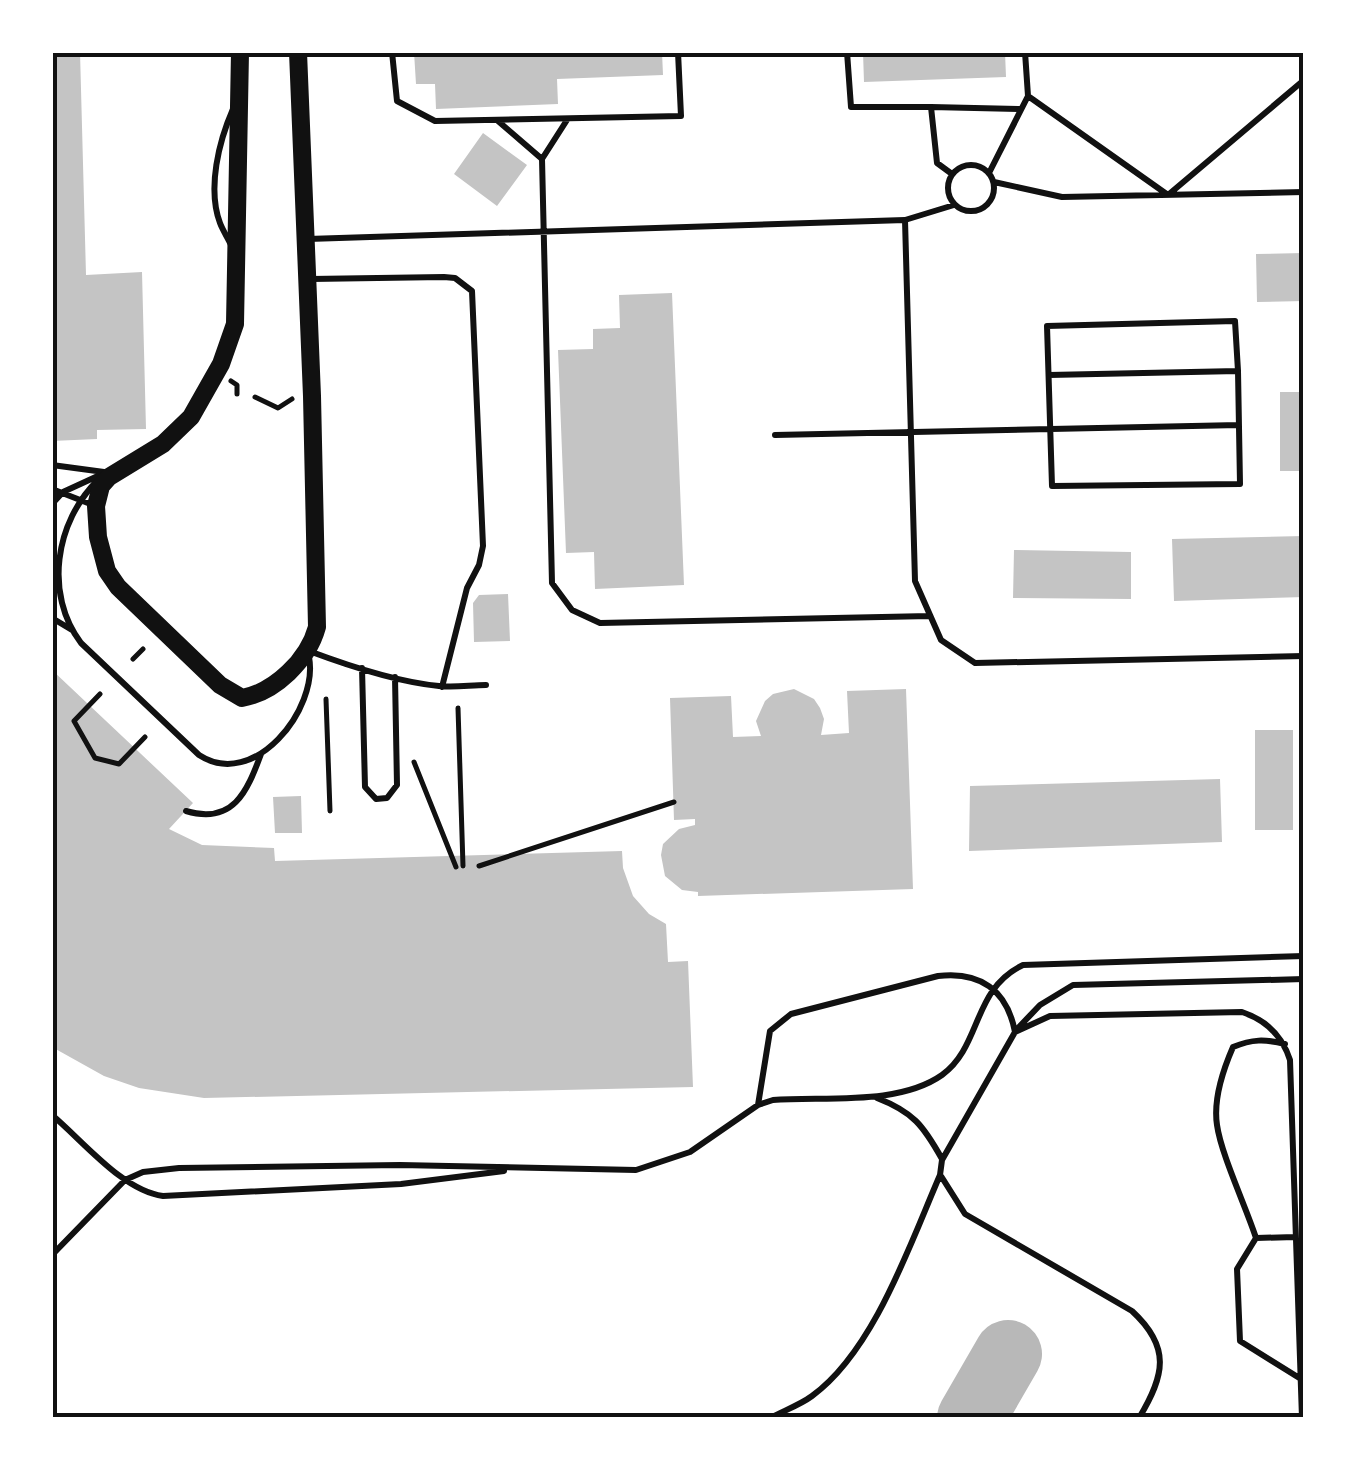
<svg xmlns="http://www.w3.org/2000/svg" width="1356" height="1470" font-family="'Sofia Sans Condensed',sans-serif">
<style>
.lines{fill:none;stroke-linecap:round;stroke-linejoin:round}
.taxiway{stroke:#b8b8b8;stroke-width:68}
.building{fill:#c4c4c4}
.path{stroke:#111;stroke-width:5}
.service{stroke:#111;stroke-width:6}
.primary{stroke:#111;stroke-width:18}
.neatline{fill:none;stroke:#111;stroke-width:4}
</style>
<rect width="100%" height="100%" fill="#fff"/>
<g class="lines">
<path class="taxiway" d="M 971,1418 L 1008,1354"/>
</g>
<path class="building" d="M 52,52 L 80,52 L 86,275 L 142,272 L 146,429 L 97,430 L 97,439 L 52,441 Z
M 414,52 L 662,52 L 663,75 L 557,79 L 558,104 L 436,109 L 435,84 L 416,84 Z
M 863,52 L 1005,52 L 1006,77 L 864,82 Z
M 483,133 L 527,165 L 497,206 L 454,174 Z
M 1304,253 L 1304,301 L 1257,302 L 1256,254 Z
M 672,293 L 684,585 L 595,589 L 594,552 L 566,553 L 558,350 L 593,349 L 593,329 L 620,328 L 619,295 Z
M 1280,392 L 1304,392 L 1304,471 L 1280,471 Z
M 1304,536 L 1304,597 L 1174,601 L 1172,539 Z
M 1014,550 L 1131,552 L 1131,599 L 1013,598 Z
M 508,594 L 510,641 L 474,642 L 473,603 L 479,595 Z
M 52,670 L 193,803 L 169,829 L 202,845 L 274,848 L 275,861 L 622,851 L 623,868 L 633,896 L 649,914 L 666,924 L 668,962 L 688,961 L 693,1087 L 204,1098 L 139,1088 L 104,1076 L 52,1047 Z
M 794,689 L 814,699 L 820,708 L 824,719 L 821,735 L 849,733 L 847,691 L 906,689 L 913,889 L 698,896 L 698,892 L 682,890 L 665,876 L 661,855 L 663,844 L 679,829 L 695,825 L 695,819 L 674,820 L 670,698 L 731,696 L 733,737 L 761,736 L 756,721 L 765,701 L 773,694 Z
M 1255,730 L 1293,730 L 1293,830 L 1255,830 Z
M 1220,779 L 1222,842 L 969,851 L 970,786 Z
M 301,796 L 302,833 L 275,833 L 273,797 Z"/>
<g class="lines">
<path class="path" d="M 231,381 L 237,385 L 237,394
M 255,397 L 278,408 L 292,399
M 133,659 L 143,649
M 100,694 L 74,721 L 95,758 L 119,764 L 145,737
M 326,699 L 330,811
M 458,708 L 463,866
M 414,762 L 456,867
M 479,866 L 674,802"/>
<path class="service" d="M 392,52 L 397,101 L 435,121 L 681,116 L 678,52
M 847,52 L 851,107 L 931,107
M 1025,52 L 1028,96
M 567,120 L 542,159 L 552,583 L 572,610 L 600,623 L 930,616
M 498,121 L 542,159
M948 188a23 23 0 1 1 46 0a23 23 0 1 1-46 0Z
M 989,173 L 1028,96 L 1168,195 L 1304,80
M 952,174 L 937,163 L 931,107 L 1021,109
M 994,182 L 1062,197 L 1304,192
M 905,220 L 915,581 L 941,640 L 975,663 L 1304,656
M 308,239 L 905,220 L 954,205
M 231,245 C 228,238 223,231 220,223 C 207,188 219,141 233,109
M 311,279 L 444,277 L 455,278 L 472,291 L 483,546 L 479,565 L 467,588 L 442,687
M 1049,375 L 1238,371 L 1240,484 L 1052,486 L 1047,326 L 1235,321 L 1238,371
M 775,435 L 1239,425
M 52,465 L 104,472
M 98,480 C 55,522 44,594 81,643 L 199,755 C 254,791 319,709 309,657
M 52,489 L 93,505
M 52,504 L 63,492 L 100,475
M 52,618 L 72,630
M 309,651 C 349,666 396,682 439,686 C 454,688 471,685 486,685
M 362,668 L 365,787 L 376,799 L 387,798 L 397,785 L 395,677
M 186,811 C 233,825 247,792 261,754
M 1019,1027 L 1040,1005 L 1073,985 L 1304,979
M 1015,1032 L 1050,1016 L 1242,1012 C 1266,1020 1282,1035 1290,1060 L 1302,1418
M 877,1098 C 913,1112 923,1125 942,1159
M 758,1105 L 770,1031 L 791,1014 L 938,976 C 980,971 1007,990 1015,1032 L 942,1160 L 940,1175 C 910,1244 874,1351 812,1396 C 800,1405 783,1411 770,1418
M 52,1115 C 83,1141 123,1191 163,1196 L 401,1184 L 504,1171
M 941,1176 L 965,1214 L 1132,1311 C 1171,1347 1165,1375 1139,1418
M 1256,1238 C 1246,1207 1221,1154 1217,1125 C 1213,1099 1223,1070 1233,1047 C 1252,1039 1265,1039 1285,1044
M 1256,1238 L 1237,1269 L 1240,1341 L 1301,1379
M 1256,1238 L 1295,1237
M 52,1255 L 125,1180 L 143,1172 L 179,1168 L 400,1165 L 636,1170 L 690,1152 L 758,1105 L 773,1100 C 824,1096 898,1106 942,1075 C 982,1046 972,989 1023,965 L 1304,956"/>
<path class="primary" d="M 240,52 L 235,324 L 221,364 L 191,417 L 163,444 L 109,477 L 101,486 L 96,506 L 98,537 L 107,571 L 118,587 L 220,685 L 242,698 C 275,692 308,660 317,627 L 312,396 L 298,52"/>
</g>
<rect width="1356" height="1470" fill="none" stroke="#ffffff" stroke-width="110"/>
<rect x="55" y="55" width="1246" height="1360" class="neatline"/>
</svg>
